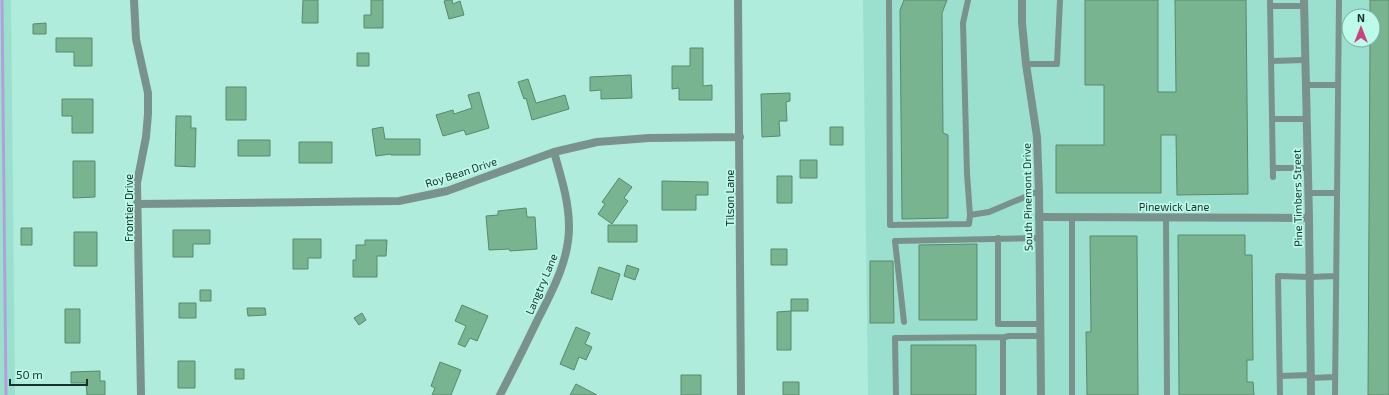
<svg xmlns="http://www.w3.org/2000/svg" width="1389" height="395" font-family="'Exo 2',sans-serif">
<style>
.built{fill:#9be0ce;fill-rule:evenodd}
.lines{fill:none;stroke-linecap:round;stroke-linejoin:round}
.stream{stroke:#b1a1db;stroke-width:3}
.building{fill:#78b490;stroke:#5a886c}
.service{stroke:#7a928c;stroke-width:6}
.minor{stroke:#7a928c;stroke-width:8}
.tertiary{stroke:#7a928c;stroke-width:8}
.labels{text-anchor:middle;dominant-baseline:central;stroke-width:3.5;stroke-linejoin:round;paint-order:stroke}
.street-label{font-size:11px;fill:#17302a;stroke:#bcfae9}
</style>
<rect width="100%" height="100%" fill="#afecdc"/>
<path class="built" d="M 0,0 L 11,0 L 15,395 L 0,395 Z
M 863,0 L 1389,0 L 1389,395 L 868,395 ZM 1349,16 L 1373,16 L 1373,40 L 1349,40 Z"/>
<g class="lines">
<path class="stream" d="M 2,0 L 6,395"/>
</g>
<path class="building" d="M 303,0 L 318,0 L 318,23 L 302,23 Z
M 371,0 L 383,0 L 383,28 L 364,28 L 364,15 L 371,15 Z
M 448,0 L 452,0 L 453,4 L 460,1 L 464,15 L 449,19 L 444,1 Z
M 904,0 L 947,0 L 942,13 L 943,133 L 948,135 L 948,218 L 902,219 L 900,10 Z
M 1085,0 L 1158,0 L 1158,92 L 1176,92 L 1175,0 L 1246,0 L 1248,194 L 1177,195 L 1176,135 L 1161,135 L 1161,193 L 1056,193 L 1056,145 L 1104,145 L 1104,85 L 1085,85 Z
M 1370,0 L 1389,0 L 1389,395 L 1368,395 L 1370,40 L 1373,40 L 1373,16 L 1370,16 Z
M 46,23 L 46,34 L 33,34 L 33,24 Z
M 56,38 L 92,38 L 92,66 L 74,66 L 74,52 L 56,52 Z
M 690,48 L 703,48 L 703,86 L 712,85 L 712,100 L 679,100 L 679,88 L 672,89 L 672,66 L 690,66 Z
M 357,53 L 369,53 L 369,66 L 357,66 Z
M 631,75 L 632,98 L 601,99 L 601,90 L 590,91 L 590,77 Z
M 528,79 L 536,103 L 565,95 L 569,109 L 532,120 L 526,98 L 524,99 L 518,82 Z
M 226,87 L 246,87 L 246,120 L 226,120 Z
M 479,92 L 489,128 L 466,135 L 464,130 L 443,136 L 436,115 L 453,110 L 454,114 L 472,108 L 468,95 Z
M 790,93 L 790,101 L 786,102 L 787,121 L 779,121 L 780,136 L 762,137 L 761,94 Z
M 62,99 L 93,99 L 93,133 L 72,133 L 72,116 L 62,116 Z
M 176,116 L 191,116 L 191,128 L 196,128 L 195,167 L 175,166 Z
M 383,127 L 385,139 L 420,139 L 420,155 L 391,155 L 391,154 L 376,156 L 372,129 Z
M 830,127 L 843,127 L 843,145 L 830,145 Z
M 238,140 L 270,140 L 270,156 L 238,156 Z
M 299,142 L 332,142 L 332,163 L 299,163 Z
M 800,160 L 817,160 L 817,178 L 800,178 Z
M 73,161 L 95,161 L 95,197 L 73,198 Z
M 777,176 L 792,176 L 792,203 L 777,203 Z
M 619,178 L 632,187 L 624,198 L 628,201 L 612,224 L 598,214 L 605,204 L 602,202 Z
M 662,181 L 708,182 L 708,195 L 696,195 L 696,210 L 662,210 Z
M 526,208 L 527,217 L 535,217 L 537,249 L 510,251 L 509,249 L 489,250 L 486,216 L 498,215 L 498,211 Z
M 608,225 L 637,225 L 637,242 L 608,242 Z
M 21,228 L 32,228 L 32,245 L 21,245 Z
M 173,230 L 210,230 L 210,244 L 193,244 L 193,257 L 173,257 Z
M 74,232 L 97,232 L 97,266 L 74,266 Z
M 1178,235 L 1245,235 L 1245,255 L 1252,255 L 1253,360 L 1247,360 L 1247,382 L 1253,382 L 1254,395 L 1179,395 Z
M 1090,236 L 1137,236 L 1138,395 L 1087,395 L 1086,332 L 1091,332 Z
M 293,239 L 321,239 L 321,258 L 308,258 L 308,269 L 293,269 Z
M 365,240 L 387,240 L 386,256 L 377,256 L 377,277 L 353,277 L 353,260 L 356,260 L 356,245 L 365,245 Z
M 977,244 L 977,320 L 919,320 L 919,245 Z
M 771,249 L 787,249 L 787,265 L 771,265 Z
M 870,261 L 893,261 L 894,323 L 870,323 Z
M 627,265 L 639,269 L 635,280 L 624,276 Z
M 599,267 L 620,274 L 612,300 L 591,293 Z
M 200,290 L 211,290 L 211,301 L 200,301 Z
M 791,299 L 808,299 L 808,311 L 791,311 Z
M 179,303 L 196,303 L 196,318 L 179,318 Z
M 462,305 L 488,316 L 477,341 L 470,338 L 465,347 L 458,344 L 466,326 L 455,321 Z
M 247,308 L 265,308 L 266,315 L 248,316 Z
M 65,309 L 80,309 L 80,343 L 65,343 Z
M 791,311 L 791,350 L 777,350 L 777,312 Z
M 362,313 L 366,320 L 359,325 L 354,318 Z
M 576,327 L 590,333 L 585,344 L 592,347 L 586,360 L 579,357 L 574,370 L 560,364 Z
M 911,345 L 976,345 L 976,395 L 911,395 Z
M 178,361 L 195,361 L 195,388 L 178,388 Z
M 440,362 L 461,370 L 451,395 L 432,395 L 435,388 L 431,386 Z
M 235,369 L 244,369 L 244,379 L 235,379 Z
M 100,371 L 100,381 L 105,381 L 105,395 L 87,395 L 86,383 L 71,383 L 71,372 Z
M 681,375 L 701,375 L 701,395 L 681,395 Z
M 783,382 L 799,382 L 799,395 L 783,395 Z
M 576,384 L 597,395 L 570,395 Z"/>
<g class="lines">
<path class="service" d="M 889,0 L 890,225 L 969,224 L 970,215 L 967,174 L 963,23 L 968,0
M 1270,0 L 1273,177
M 1270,6 L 1304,6
M 1271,61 L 1305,60
M 1026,64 L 1057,64 L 1060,0
M 1306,85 L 1338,85
M 1272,119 L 1307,119
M 1273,168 L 1308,168
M 1308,193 L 1337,193
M 970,215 L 989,212 L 1039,191
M 1166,217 L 1167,395
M 998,238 L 998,324 L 1040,324
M 904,322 L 895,241 L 1039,238
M 1280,376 L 1310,375
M 1310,378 L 1335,377
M 896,395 L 895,338 L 1005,337
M 1003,395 L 1003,338 L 1005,337 L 1009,336 L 1040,336
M 1072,395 L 1072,217
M 1280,395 L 1278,276 L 1310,277 L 1336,276
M 1335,395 L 1339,0"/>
<path class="minor" d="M 134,0 L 136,39 L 148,93 L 148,114 L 146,137 L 137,183 L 141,395
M 738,0 L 741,395
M 1304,0 L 1309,218 L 1311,395
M 138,204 L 399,201 L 447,191 L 554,152 L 597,142 L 649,138 L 740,137
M 1039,217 L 1309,218
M 500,395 C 513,370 525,346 537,321 C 552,291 569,261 569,227 C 569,201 561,177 554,152"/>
<path class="tertiary" d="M 1022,0 L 1022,23 L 1026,64 L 1037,137 L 1039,191 L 1041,395"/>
</g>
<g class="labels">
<g class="street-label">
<text transform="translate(461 172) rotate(-18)">Roy Bean Drive</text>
<text transform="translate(1027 197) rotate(-91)">South Pinemont Drive</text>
<text transform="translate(729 198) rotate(-90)">Tilson Lane</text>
<text transform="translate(1297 198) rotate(-91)">Pine Timbers Street</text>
<text x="1174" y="206">Pinewick Lane</text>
<text transform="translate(128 208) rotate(-90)">Frontier Drive</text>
<text transform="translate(541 284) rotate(-67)">Langtry Lane</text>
</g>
</g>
<g transform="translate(1361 28)"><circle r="19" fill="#bcfae9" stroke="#7aa99d"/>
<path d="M0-3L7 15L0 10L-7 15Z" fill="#ca427e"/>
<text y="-6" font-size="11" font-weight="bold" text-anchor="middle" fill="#17302a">N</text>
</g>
<path d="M10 379v6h77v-6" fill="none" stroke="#17302a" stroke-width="2"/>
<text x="16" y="379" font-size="12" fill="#17302a" stroke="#bcfae9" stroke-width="3" paint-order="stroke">50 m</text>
</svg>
